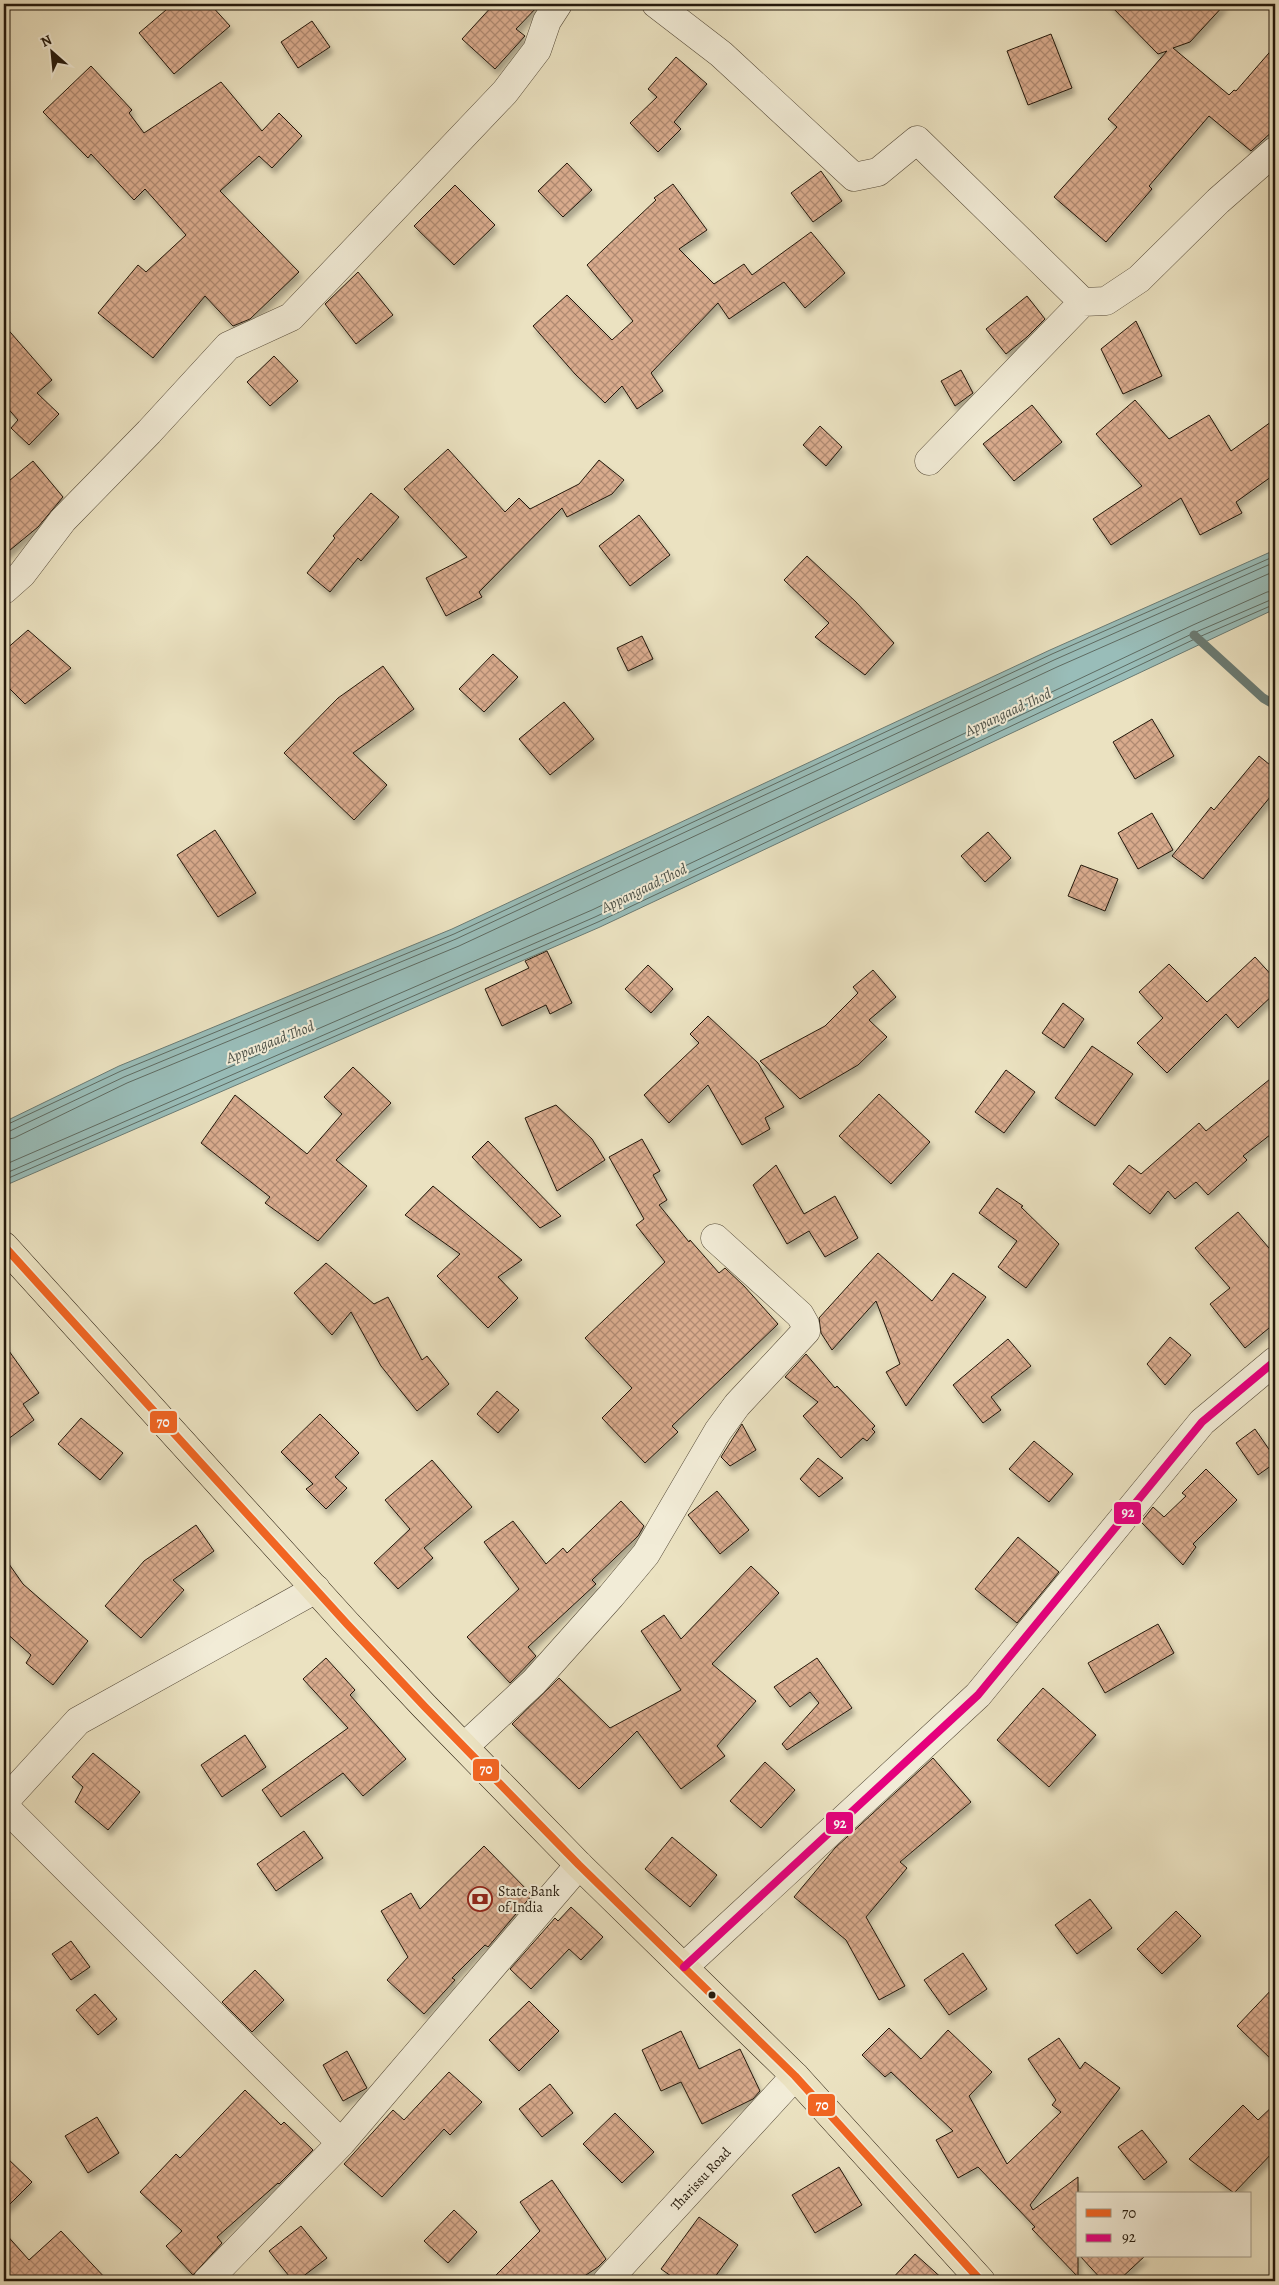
<svg xmlns="http://www.w3.org/2000/svg" width="1279" height="2285" font-family="Alegreya,serif">
<style>
.water{fill:#99bdb9;stroke:#6a7b74}
.lines{fill:none;stroke-linecap:round;stroke-linejoin:round}
.shore{stroke:#5e6b62;stroke-width:1}
.stream{stroke:#6a7b74;stroke-width:9}
.building{fill:url(#building-cross-hatch);stroke:#24190c;filter:url(#shadow)}
.minor-casing{stroke:#564b39;stroke-width:29}
.major-casing{stroke:#24190c;stroke-width:29}
.minor{stroke:#f2ecd7;stroke-width:28}
.major{stroke:#ebe2c1;stroke-width:28}
.bus-1-casing{stroke:#f2ecd7;stroke-width:11}
.bus-2-casing{stroke:#f2ecd7;stroke-width:11}
.bus-1{stroke:#f26522;stroke-width:8}
.bus-2{stroke:#e5007d;stroke-width:8}
.bus-dot{fill:#24190c;stroke:#f2ecd7;stroke-width:2}
.labels{text-anchor:middle;dominant-baseline:central;stroke-width:4;stroke-linejoin:round;paint-order:stroke}
.poi-label{font-size:14px;fill:#24190c;stroke:#f2ecd7;text-anchor:start}
.street-label{font-size:14px;fill:#24190c;stroke:#f2ecd7}
.water-label{font-size:15px;font-style:italic;fill:#4d5249;stroke:#f2ecd7}
.line-badge{stroke:#f2ecd7;stroke-width:2}
.badge-label{font-size:14px;text-anchor:middle;font-weight:bold;fill:#fff}
</style>
<defs>
<pattern id="building-cross-hatch" width="8" height="8" patternUnits="userSpaceOnUse" patternTransform="scale(1.25)"><rect width="8" height="8" fill="#d9ab8d"/><path d="M0 0l8 8M0 8l8-8" fill="none" stroke="#b08a72"/></pattern>
<filter id="shadow"><feDropShadow dx="3" dy="5.5" stdDeviation="2.5" flood-color="#0004"/></filter>
</defs>
<rect width="100%" height="100%" fill="#ebe2c1"/>
<filter id="stains"><feTurbulence type="fractalNoise" baseFrequency=".004" numOctaves="4"/><feColorMatrix values="0 0 0 0 .2 0 0 0 0 .09 0 0 0 0 .02 0 0 0 .5 -.17"/></filter>
<radialGradient id="worn" r=".72"><stop offset=".6" stop-color="#630" stop-opacity="0"/><stop offset="1" stop-color="#630" stop-opacity=".3"/></radialGradient>
<path class="water" d="M 1275,550 L 1275,609 L 600,927 L 4,1186 L 4,1122 L 119,1066 L 452,929 L 1050,650 Z"/>
<g class="lines">
<path class="shore" d="M 4,1126 L 121,1071 L 454,934 L 1052,654 L 1275,556
M 4,1132 L 10,1131 L 124,1077 L 456,939 L 1054,660 L 1275,562
M 4,1140 L 14,1138 L 127,1083 L 459,946 L 1057,667 L 1275,571
M 4,1165 L 592,910 L 1193,625 L 1267,592 L 1275,591
M 4,1174 L 595,917 L 1196,632 L 1275,598
M 4,1180 L 598,922 L 1199,637 L 1275,604"/>
<path class="stream" d="M 1194,635 L 1263,698 L 1275,705"/>
</g>
<path class="building" d="M 173,4 L 210,4 L 230,26 L 174,74 L 139,33 Z
M 494,4 L 540,4 L 516,29 L 525,36 L 495,69 L 462,39 Z
M 1109,4 L 1225,4 L 1190,42 L 1173,48 L 1229,95 L 1234,90 L 1236,91 L 1275,46 L 1275,129 L 1251,151 L 1209,116 L 1149,186 L 1152,189 L 1106,242 L 1054,197 L 1117,127 L 1108,119 L 1167,51 L 1158,54 Z
M 312,21 L 330,47 L 298,68 L 281,42 Z
M 1051,34 L 1072,88 L 1028,105 L 1007,51 Z
M 676,57 L 707,84 L 674,122 L 681,129 L 658,152 L 630,123 L 657,97 L 648,89 Z
M 91,66 L 132,110 L 129,113 L 144,133 L 221,82 L 262,131 L 279,113 L 302,136 L 272,168 L 259,156 L 220,191 L 299,272 L 250,319 L 233,326 L 205,296 L 153,358 L 98,313 L 138,265 L 146,272 L 186,235 L 145,189 L 134,200 L 91,154 L 88,158 L 43,112 Z
M 567,163 L 592,190 L 563,217 L 538,191 Z
M 821,171 L 842,201 L 813,222 L 791,193 Z
M 673,184 L 707,230 L 679,249 L 714,284 L 744,264 L 752,275 L 811,232 L 845,273 L 805,308 L 784,282 L 729,319 L 718,303 L 651,373 L 663,391 L 637,409 L 622,386 L 605,403 L 575,374 L 533,326 L 567,295 L 612,340 L 633,321 L 587,265 L 656,200 L 654,198 Z
M 455,185 L 495,225 L 454,265 L 414,226 Z
M 358,272 L 393,315 L 356,344 L 325,304 Z
M 1027,296 L 1045,319 L 1027,337 L 1006,354 L 986,329 Z
M 1136,321 L 1162,376 L 1123,394 L 1101,349 Z
M 4,325 L 52,380 L 37,393 L 59,414 L 29,445 L 11,428 L 18,420 L 4,404 Z
M 274,356 L 298,381 L 270,406 L 247,382 Z
M 961,370 L 973,393 L 955,406 L 941,381 Z
M 1135,400 L 1169,439 L 1209,415 L 1231,451 L 1275,419 L 1275,474 L 1236,502 L 1242,513 L 1200,535 L 1181,498 L 1111,545 L 1093,519 L 1142,486 L 1096,434 Z
M 1032,405 L 1062,442 L 1014,481 L 983,444 Z
M 820,426 L 842,447 L 826,466 L 803,445 Z
M 448,449 L 505,512 L 519,498 L 530,509 L 579,484 L 599,460 L 624,480 L 612,494 L 567,517 L 562,508 L 479,592 L 482,597 L 446,616 L 426,578 L 467,557 L 404,489 Z
M 33,461 L 63,497 L 38,527 L 4,555 L 4,485 Z
M 371,493 L 399,517 L 361,561 L 358,558 L 330,592 L 307,573 L 335,538 L 333,536 Z
M 639,515 L 670,555 L 630,586 L 599,546 Z
M 807,556 L 856,602 L 894,643 L 865,675 L 815,637 L 829,623 L 784,580 Z
M 28,630 L 71,668 L 25,704 L 4,683 L 4,651 Z
M 642,636 L 653,659 L 628,671 L 617,648 Z
M 493,654 L 518,677 L 484,712 L 459,689 Z
M 383,666 L 414,709 L 353,753 L 387,785 L 354,820 L 284,753 L 338,698 Z
M 564,702 L 594,739 L 550,775 L 519,739 Z
M 1152,719 L 1174,756 L 1135,779 L 1113,742 Z
M 1259,756 L 1275,769 L 1275,791 L 1203,879 L 1172,856 L 1211,807 L 1214,810 Z
M 1152,813 L 1173,850 L 1138,869 L 1118,833 Z
M 215,830 L 256,893 L 218,917 L 177,855 Z
M 988,832 L 1011,858 L 985,882 L 961,856 Z
M 1081,865 L 1118,879 L 1105,911 L 1068,896 Z
M 547,951 L 572,1003 L 550,1014 L 546,1005 L 502,1026 L 485,989 L 529,968 L 525,961 Z
M 1255,957 L 1275,979 L 1275,993 L 1238,1028 L 1226,1014 L 1167,1073 L 1137,1043 L 1163,1018 L 1139,992 L 1169,964 L 1207,1002 Z
M 648,965 L 673,989 L 651,1013 L 625,989 Z
M 873,970 L 896,997 L 869,1020 L 887,1037 L 858,1065 L 800,1099 L 760,1061 L 825,1026 L 858,993 L 853,987 Z
M 1063,1003 L 1084,1019 L 1064,1048 L 1042,1033 Z
M 708,1016 L 758,1063 L 784,1107 L 765,1118 L 770,1129 L 742,1145 L 708,1085 L 669,1123 L 644,1095 L 699,1043 L 690,1034 Z
M 1092,1046 L 1133,1074 L 1095,1126 L 1055,1098 Z
M 353,1067 L 391,1103 L 336,1160 L 367,1186 L 318,1241 L 265,1203 L 270,1197 L 201,1143 L 235,1095 L 307,1154 L 342,1114 L 324,1097 Z
M 1006,1070 L 1035,1092 L 1004,1133 L 975,1112 Z
M 1275,1075 L 1275,1131 L 1243,1156 L 1247,1160 L 1208,1195 L 1196,1182 L 1175,1199 L 1168,1191 L 1150,1214 L 1113,1184 L 1129,1165 L 1141,1174 L 1199,1123 L 1206,1131 Z
M 879,1094 L 930,1142 L 891,1184 L 839,1136 Z
M 556,1105 L 592,1139 L 605,1160 L 557,1191 L 525,1118 Z
M 642,1139 L 660,1171 L 653,1175 L 667,1200 L 659,1205 L 689,1242 L 690,1240 L 719,1273 L 725,1268 L 744,1286 L 778,1324 L 672,1426 L 678,1432 L 645,1463 L 602,1418 L 632,1388 L 585,1338 L 665,1262 L 636,1225 L 644,1219 L 609,1157 Z
M 488,1141 L 561,1216 L 540,1228 L 472,1157 Z
M 776,1165 L 804,1214 L 835,1196 L 858,1238 L 825,1257 L 809,1231 L 787,1244 L 753,1185 Z
M 433,1186 L 522,1260 L 498,1277 L 518,1298 L 488,1328 L 437,1276 L 460,1254 L 405,1215 Z
M 997,1188 L 1023,1206 L 1021,1207 L 1059,1244 L 1026,1288 L 998,1267 L 1017,1241 L 979,1213 Z
M 1238,1212 L 1275,1255 L 1275,1323 L 1245,1348 L 1210,1304 L 1230,1288 L 1195,1248 Z
M 878,1253 L 932,1301 L 953,1273 L 986,1297 L 906,1406 L 886,1372 L 900,1364 L 876,1301 L 832,1350 L 821,1333 L 819,1318 Z
M 326,1263 L 374,1304 L 388,1297 L 422,1360 L 427,1356 L 449,1384 L 417,1411 L 381,1366 L 351,1312 L 332,1335 L 294,1293 Z
M 1170,1337 L 1191,1355 L 1165,1385 L 1147,1364 Z
M 1008,1339 L 1031,1366 L 991,1397 L 1001,1410 L 983,1423 L 953,1385 Z
M 4,1344 L 39,1393 L 23,1404 L 34,1420 L 4,1442 Z
M 806,1354 L 835,1388 L 837,1386 L 875,1426 L 872,1429 L 875,1432 L 867,1441 L 863,1438 L 841,1458 L 803,1416 L 818,1402 L 785,1377 Z
M 497,1391 L 519,1410 L 498,1433 L 477,1414 Z
M 320,1414 L 359,1453 L 335,1477 L 347,1488 L 326,1509 L 306,1489 L 313,1484 L 281,1452 Z
M 81,1418 L 123,1453 L 100,1480 L 58,1444 Z
M 742,1424 L 756,1450 L 730,1466 L 721,1457 Z
M 1255,1429 L 1275,1458 L 1275,1463 L 1258,1475 L 1236,1443 Z
M 1034,1441 L 1073,1474 L 1049,1502 L 1009,1469 Z
M 818,1458 L 843,1478 L 819,1497 L 800,1479 Z
M 432,1460 L 472,1507 L 424,1548 L 433,1558 L 398,1589 L 374,1563 L 410,1529 L 385,1500 Z
M 1206,1469 L 1237,1500 L 1193,1544 L 1196,1547 L 1183,1565 L 1141,1522 L 1153,1507 L 1164,1517 L 1186,1496 L 1182,1493 Z
M 717,1491 L 749,1530 L 720,1554 L 688,1515 Z
M 621,1501 L 644,1526 L 638,1536 L 592,1580 L 596,1584 L 528,1647 L 536,1656 L 510,1683 L 467,1637 L 519,1589 L 484,1542 L 513,1521 L 546,1564 L 563,1548 L 567,1553 Z
M 196,1525 L 214,1551 L 173,1580 L 184,1590 L 141,1638 L 105,1606 L 144,1561 Z
M 1018,1537 L 1059,1572 L 1017,1623 L 975,1589 Z
M 4,1557 L 23,1584 L 88,1641 L 53,1685 L 26,1663 L 31,1655 L 4,1631 Z
M 751,1566 L 779,1593 L 712,1664 L 756,1701 L 717,1746 L 725,1756 L 681,1789 L 637,1731 L 579,1789 L 512,1724 L 559,1678 L 610,1728 L 681,1690 L 641,1631 L 664,1615 L 681,1639 Z
M 1158,1624 L 1174,1653 L 1105,1693 L 1088,1663 Z
M 326,1658 L 355,1690 L 350,1695 L 406,1759 L 363,1796 L 343,1773 L 281,1817 L 262,1790 L 348,1728 L 303,1679 Z
M 817,1658 L 852,1708 L 787,1750 L 782,1744 L 819,1703 L 810,1692 L 790,1707 L 774,1687 Z
M 1043,1688 L 1096,1735 L 1049,1787 L 997,1740 Z
M 245,1735 L 266,1767 L 222,1797 L 201,1765 Z
M 93,1753 L 140,1792 L 108,1830 L 75,1802 L 83,1787 L 72,1777 Z
M 933,1758 L 971,1802 L 900,1862 L 907,1868 L 866,1917 L 905,1986 L 879,2000 L 846,1940 L 794,1897 L 835,1848 Z
M 765,1762 L 795,1790 L 761,1828 L 730,1801 Z
M 304,1831 L 323,1858 L 276,1891 L 257,1864 Z
M 672,1837 L 717,1875 L 690,1907 L 645,1869 Z
M 484,1846 L 532,1895 L 488,1947 L 485,1945 L 452,1978 L 455,1980 L 424,2014 L 387,1980 L 408,1957 L 381,1911 L 411,1893 L 420,1909 Z
M 1090,1899 L 1112,1928 L 1077,1954 L 1055,1925 Z
M 571,1907 L 603,1937 L 581,1960 L 569,1949 L 531,1989 L 510,1969 L 555,1918 L 558,1921 Z
M 1176,1911 L 1201,1936 L 1162,1974 L 1137,1949 Z
M 71,1941 L 90,1967 L 71,1980 L 52,1954 Z
M 963,1953 L 987,1989 L 949,2015 L 924,1980 Z
M 255,1970 L 284,2000 L 252,2032 L 222,2002 Z
M 1275,1986 L 1275,2063 L 1237,2026 Z
M 95,1994 L 117,2019 L 98,2035 L 76,2010 Z
M 529,2001 L 559,2031 L 519,2071 L 489,2040 Z
M 889,2028 L 921,2059 L 948,2030 L 992,2072 L 969,2096 L 1007,2164 L 1061,2112 L 1052,2105 L 1056,2100 L 1028,2059 L 1059,2038 L 1080,2069 L 1085,2062 L 1120,2088 L 1030,2205 L 1033,2210 L 1078,2177 L 1078,2277 L 1032,2229 L 1035,2227 L 978,2167 L 958,2178 L 936,2140 L 953,2131 L 891,2072 L 885,2077 L 862,2055 Z
M 681,2031 L 699,2069 L 740,2049 L 760,2091 L 753,2099 L 702,2124 L 681,2082 L 661,2091 L 642,2050 Z
M 347,2051 L 367,2088 L 343,2101 L 323,2065 Z
M 449,2072 L 482,2102 L 450,2135 L 444,2129 L 382,2197 L 344,2164 L 393,2110 L 404,2120 Z
M 550,2084 L 573,2113 L 542,2137 L 519,2109 Z
M 245,2090 L 281,2125 L 284,2122 L 313,2150 L 279,2184 L 278,2183 L 217,2237 L 222,2243 L 193,2275 L 166,2246 L 182,2231 L 140,2192 L 176,2154 L 180,2158 Z
M 1275,2104 L 1275,2150 L 1234,2193 L 1189,2159 L 1243,2105 L 1258,2120 Z
M 615,2113 L 654,2152 L 622,2183 L 583,2144 Z
M 97,2117 L 119,2153 L 88,2173 L 65,2136 Z
M 1142,2130 L 1167,2162 L 1144,2180 L 1118,2147 Z
M 4,2155 L 32,2182 L 4,2210 Z
M 839,2167 L 862,2205 L 815,2233 L 792,2195 Z
M 552,2180 L 606,2259 L 598,2267 L 577,2281 L 490,2281 L 540,2231 L 520,2202 Z
M 454,2210 L 477,2232 L 448,2263 L 424,2241 Z
M 699,2217 L 738,2245 L 712,2281 L 678,2281 L 661,2269 Z
M 301,2226 L 327,2258 L 297,2281 L 293,2281 L 269,2251 Z
M 61,2231 L 108,2281 L 4,2281 L 4,2232 L 29,2260 Z
M 915,2254 L 945,2281 L 890,2281 Z
M 1080,2256 L 1145,2256 L 1118,2281 L 1103,2281 Z"/>
<g class="lines">
<defs>
<path id="minor" d="M 656,4 L 721,54 L 854,177 L 878,172 L 917,140 L 1083,302 L 1106,301 L 1139,279 L 1218,201 L 1275,151
M 929,461 L 1083,302
M 4,590 L 22,574 L 63,520 L 149,432 L 228,346 L 291,317 L 505,92 L 537,50 L 547,21 L 558,4
M 465,1746 L 534,1682 L 611,1596 L 646,1554 L 718,1431 L 737,1405 L 806,1331 L 805,1324 L 800,1315 L 715,1238
M 4,1802 L 78,1721 L 316,1589
M 4,1806 L 341,2143
M 684,1967 L 978,1695 L 1202,1422 L 1275,1361
M 207,2281 L 341,2143 L 579,1865
M 607,2281 L 795,2076"/>
<path id="major" d="M 4,1246 L 347,1624 L 425,1707 L 579,1865 L 795,2076 L 981,2281"/>
</defs>
<use href="#minor" class="minor-casing"/>
<use href="#major" class="major-casing"/>
<use href="#minor" class="minor"/>
<use href="#major" class="major"/>
<defs>
<path id="bus-1" d="M 4,1246 L 347,1624 L 425,1707 L 579,1865 L 795,2076 L 981,2281"/>
<path id="bus-2" d="M 684,1967 L 978,1695 L 1202,1422 L 1275,1361"/>
</defs>
<use href="#bus-1" class="bus-1-casing"/>
<use href="#bus-2" class="bus-2-casing"/>
<use href="#bus-1" class="bus-1"/>
<use href="#bus-2" class="bus-2"/>
</g>
<defs>
<symbol id="bank-ring" viewBox="-11 -11 22 22"><circle r="9.5" fill="#f2ecd7" stroke="#8f2418" stroke-width="1.5"/><path d="M-6-4H6V4H-6ZM0-2.3a2.3 2.3 0 1 0 0 4.6a2.3 2.3 0 1 0 0-4.6Z" fill="#8f2418"/></symbol>
</defs>
<g fill-rule="evenodd">
<use href="#bank-ring" x="466" y="1885" width="28" height="28"/>
</g>
<circle class="bus-dot" cx="712" cy="1995" r="4.5"/>
<g class="labels">
<g class="poi-label">
<text x="498" y="1891">State Bank<tspan x="498" dy="16">of India</tspan></text>
</g>
<g class="street-label">
<text transform="translate(701 2179) rotate(-47)">Tharissu Road</text>
</g>
<g class="water-label">
<text transform="translate(1008 712) rotate(-25)">Appangaad Thod</text>
<text transform="translate(644 888) rotate(-26)">Appangaad Thod</text>
<text transform="translate(270 1042) rotate(-21)">Appangaad Thod</text>
</g>
</g>
<g class="line-badge">
<rect x="149" y="1410" width="29" height="24" rx="5" fill="#f26522"/>
<rect x="1113" y="1501" width="29" height="24" rx="5" fill="#e5007d"/>
<rect x="472" y="1758" width="28" height="24" rx="5" fill="#f26522"/>
<rect x="825" y="1811" width="29" height="24" rx="5" fill="#e5007d"/>
<rect x="807" y="2093" width="29" height="24" rx="5" fill="#f26522"/>
</g>
<g class="badge-label">
<text x="163" y="1427">70</text>
<text x="1128" y="1517">92</text>
<text x="486" y="1774">70</text>
<text x="840" y="1828">92</text>
<text x="822" y="2110">70</text>
</g>
<rect width="1279" height="2285" fill="none" stroke="#ebe2c1" stroke-width="20"/>
<rect x="5" y="5" width="1269" height="2275" fill="none" stroke="#24190c" stroke-width="2.5"/>
<rect x="10" y="10" width="1259" height="2265" fill="none" stroke="#24190c"/>
<rect x="1076" y="2192" width="175" height="65" fill="#f2ecd7" stroke="#a09886"/>
<rect x="1086" y="2209" width="25" height="8" fill="#f26522" stroke="#a09886"/>
<text x="1122" y="2218" font-size="15" fill="#24190c">70</text>
<rect x="1086" y="2234" width="25" height="8" fill="#e5007d" stroke="#a09886"/>
<text x="1122" y="2242" font-size="15" fill="#24190c">92</text>
<g transform="translate(52 52) rotate(333)" stroke="#f2ecd7" stroke-width="4" paint-order="stroke">
<path d="M0-4L9 19L0 12L-9 19Z" fill="#24190c"/>
<text y="-8" font-size="14" font-weight="bold" text-anchor="middle" fill="#24190c">N</text>
</g>
<rect width="100%" height="100%" filter="url(#stains)"/>
<rect width="100%" height="100%" fill="url(#worn)"/>
</svg>
